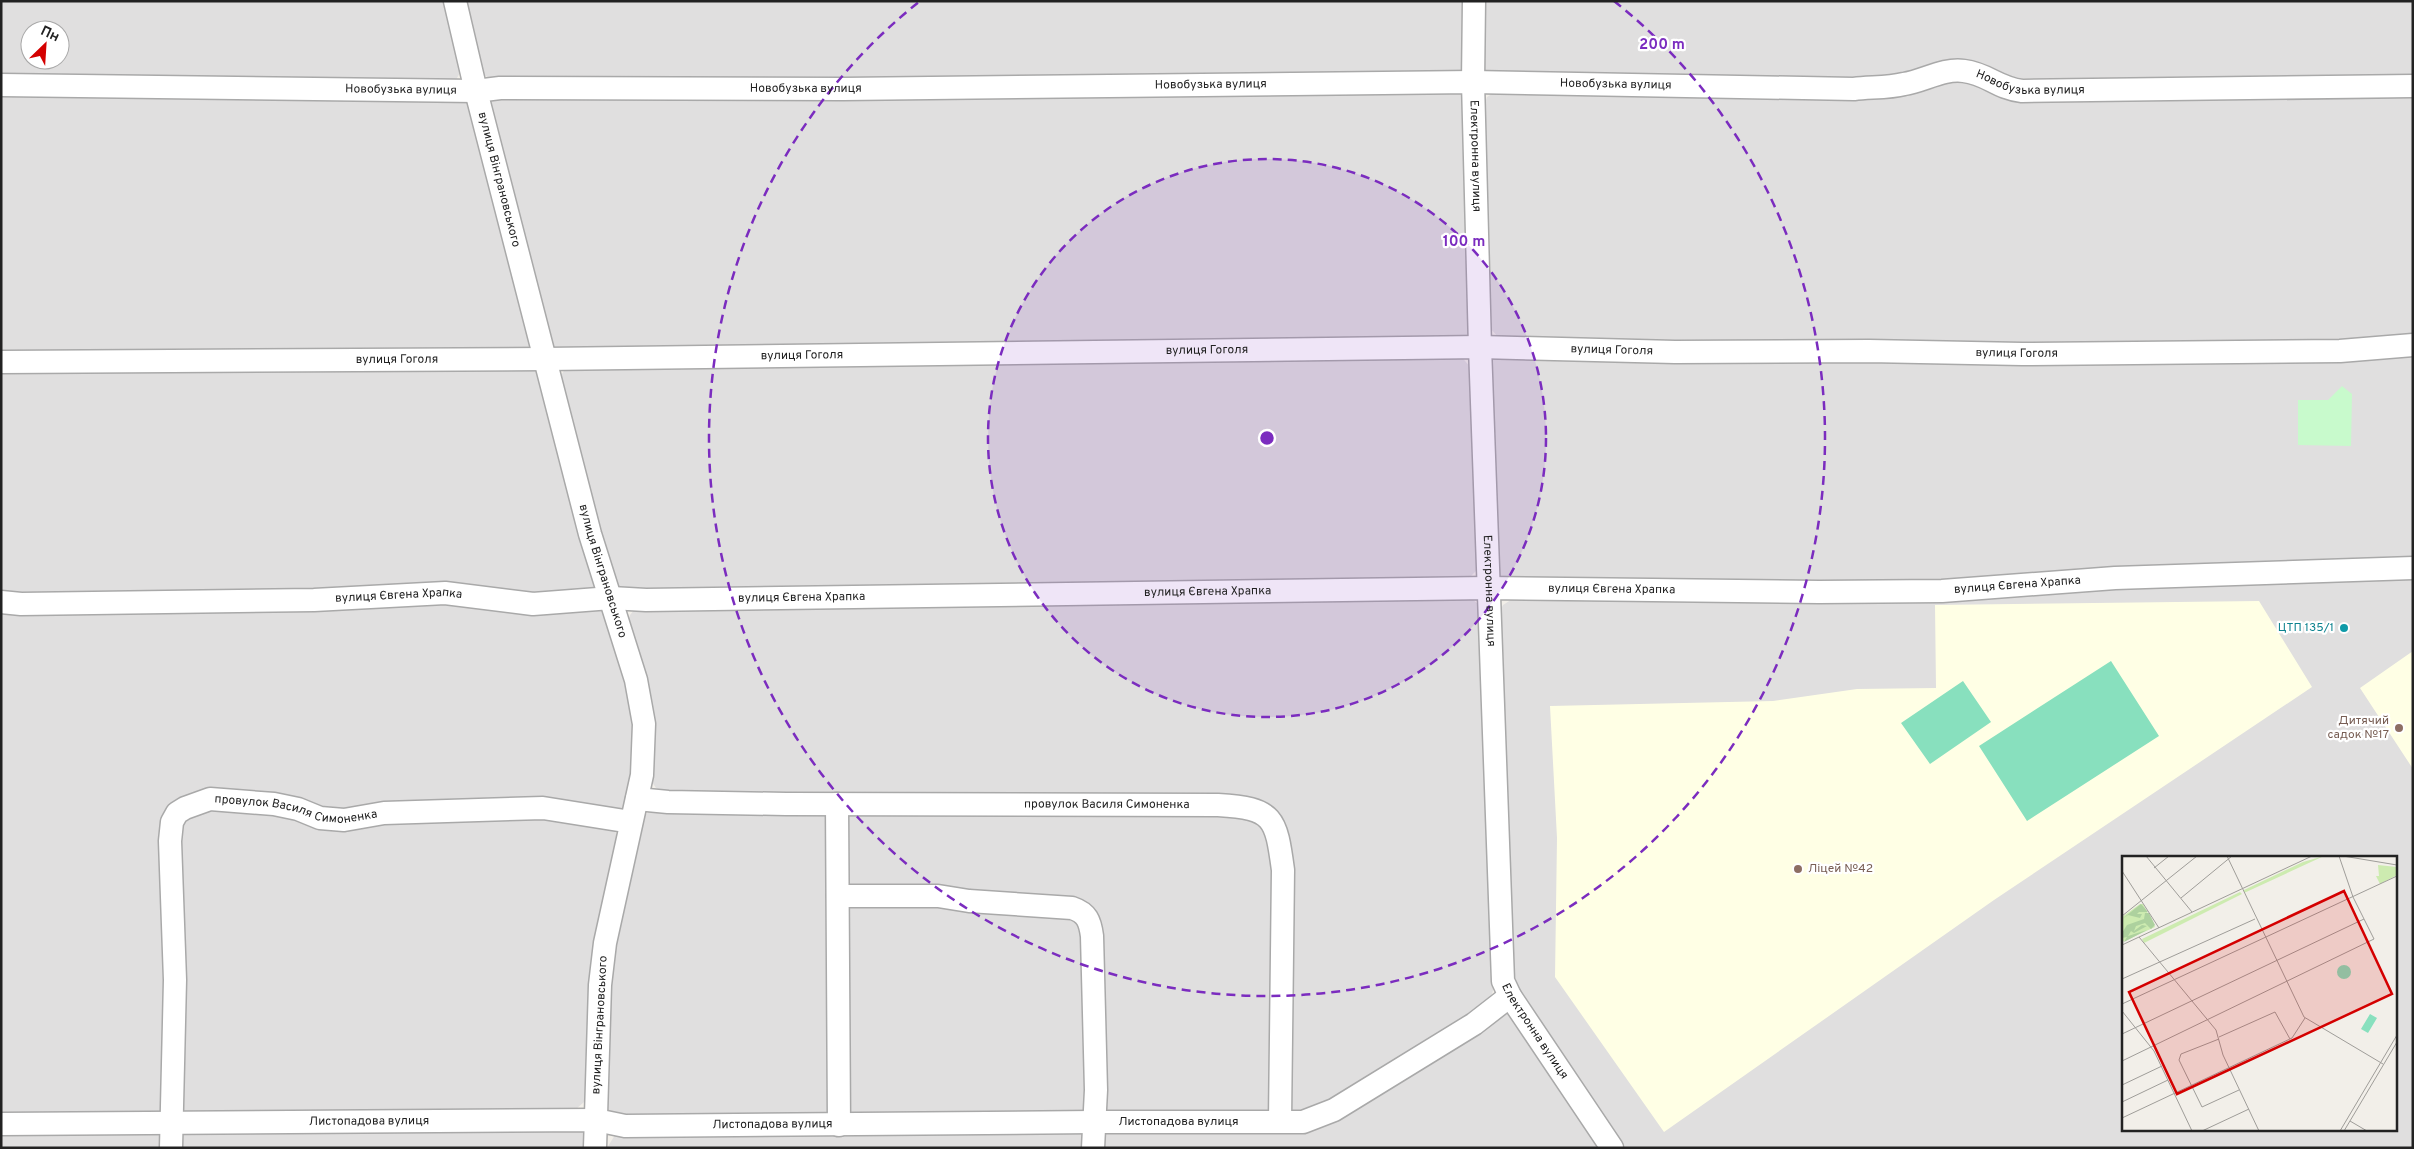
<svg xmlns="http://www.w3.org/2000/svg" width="2414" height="1149" font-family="Overpass,sans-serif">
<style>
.residential{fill:#e0dfdf;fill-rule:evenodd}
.education{fill:#ffffe5}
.park{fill:#c8facc}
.pitch{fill:#88e0be}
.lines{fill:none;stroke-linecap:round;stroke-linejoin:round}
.minor-casing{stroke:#a9a9a9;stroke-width:25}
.minor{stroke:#fff;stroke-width:22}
.ring{fill:none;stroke:#7b2cbf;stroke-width:2.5;stroke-dasharray:9 6}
.culture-dot{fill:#0f9aa8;stroke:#fff;stroke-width:2}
.education-dot{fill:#8d6e63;stroke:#fff;stroke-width:2}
.labels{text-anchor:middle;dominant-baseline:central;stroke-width:4.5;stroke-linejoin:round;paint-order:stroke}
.street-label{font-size:12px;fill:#222;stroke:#fff}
.culture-label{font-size:12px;fill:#0d838f;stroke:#fff;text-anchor:end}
.education-label{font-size:12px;fill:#785e54;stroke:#fff;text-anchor:end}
.inset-road{fill:none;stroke:#9f9d99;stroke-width:1}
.view{fill:#d40000;fill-opacity:0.15;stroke:#d40000;stroke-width:2.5}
.inset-edge{fill:none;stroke:#222;stroke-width:2.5}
.centre{fill:#7b2cbf;stroke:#fff;stroke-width:2.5}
.ring-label{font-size:15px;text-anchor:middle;font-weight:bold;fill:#7b2cbf;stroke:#fff;stroke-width:4.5;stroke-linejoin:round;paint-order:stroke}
</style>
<rect width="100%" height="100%" fill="#f2efe9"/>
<path class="residential" d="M 1,1 L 446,1 L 461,71 L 454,83 L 1,80 ZM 30,30 L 60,30 L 60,60 L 30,60 Z
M 462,1 L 1465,1 L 1463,68 L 1460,74 L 842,83 L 491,79 L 484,75 Z
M 1481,1 L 2413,1 L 2413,81 L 1484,75 Z
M 1941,79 L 2413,92 L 2413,340 L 2341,345 L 1514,343 L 1500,339 L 1489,327 L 1484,106 L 1487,97 L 1495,92 Z
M 1456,90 L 1465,98 L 1469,333 L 1464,339 L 555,350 L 548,343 L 489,102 L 493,98 Z
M 1,91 L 471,100 L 532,325 L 531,352 L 1,357 Z
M 2413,351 L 2413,565 L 1941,586 L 1502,578 L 1498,574 L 1492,361 L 1494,357 Z
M 1460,355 L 1471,368 L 1478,563 L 1476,571 L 1468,579 L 620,589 L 614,583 L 560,377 L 567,366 Z
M 1,366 L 539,367 L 597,585 L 596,592 L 1,596 Z
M 2413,574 L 2413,1148 L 1624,1148 L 1524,999 L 1516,981 L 1510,962 L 1499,613 L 1503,605 L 1514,598 ZM 2123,858 L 2395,858 L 2395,1130 L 2123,1130 Z
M 1470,597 L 1479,605 L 1493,990 L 1491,999 L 1487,1005 L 1330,1107 L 1290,1116 L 1270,814 L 669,795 L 656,788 L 652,782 L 627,625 L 630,615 L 635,609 Z
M 444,599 L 602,609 L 627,680 L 638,751 L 623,811 L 344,816 L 300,805 L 174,811 L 168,1113 L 1,1119 L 1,607 Z
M 210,803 L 272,809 L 543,812 L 614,827 L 618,841 L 587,1095 L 584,1102 L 575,1110 L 179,1115 L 180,817 Z
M 650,811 L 1246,811 L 1276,843 L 1274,1111 L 623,1122 L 606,1112 L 612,944 L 645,815 Z
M 1507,1011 L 1604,1148 L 607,1148 L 615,1135 L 1302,1129 Z
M 581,1130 L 587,1137 L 589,1148 L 175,1148 L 177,1131 Z
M 1,1131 L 163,1133 L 164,1148 L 1,1148 Z"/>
<path class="education" d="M 2259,601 L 2312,687 L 1994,900 L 1664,1132 L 1555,977 L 1557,838 L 1550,706 L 1773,701 L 1857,689 L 1936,688 L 1935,605 Z
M 2413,651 L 2413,769 L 2360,688 Z"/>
<path class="park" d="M 2342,386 L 2352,394 L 2351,446 L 2298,445 L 2298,400 L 2328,400 Z"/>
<path class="pitch" d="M 2111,661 L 2159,736 L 2027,821 L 1979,746 Z
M 1963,681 L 1991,722 L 1930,764 L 1901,723 Z"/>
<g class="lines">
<defs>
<g id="minor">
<path id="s1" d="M 455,1 L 476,91 L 590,534 L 636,680 L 644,724 L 642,775 L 605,943 L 600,985 L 595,1148"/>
<path id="s2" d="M 1474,1 L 1473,82 L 1480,347 L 1503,981 L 1510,996 L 1612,1148"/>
<path id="s3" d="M 1,85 L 476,91 L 500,88 L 843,89 L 1473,82 L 1854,89 C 1870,87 1888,88 1904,84 C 1924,81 1943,68 1964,71 C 1988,74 1997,88 2022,91 L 2413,86"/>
<path id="s4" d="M 1,362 L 546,359 L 1480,347 L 1675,352 L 1869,351 L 2022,354 L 2340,351 L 2413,345"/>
<path id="s5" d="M 1,602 L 21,604 L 314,600 L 445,593 L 533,604 L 611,598 L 646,600 L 1488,588 L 1819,592 L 1942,591 L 2115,578 L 2413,568"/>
<path id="s6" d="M 637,799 L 668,802 L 786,804 L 1218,805 C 1274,808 1276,818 1283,870 L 1280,1121"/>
<path d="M 837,804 L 839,1125"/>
<path d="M 838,896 L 938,896 L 969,901 L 1072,908 C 1087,913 1090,921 1092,936 L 1096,1090 L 1093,1148"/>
<path id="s7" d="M 1,1124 L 596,1120 L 625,1126 L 1093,1122 L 1303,1122 L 1334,1110 L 1474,1024 L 1510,996"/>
<path id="s8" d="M 171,1148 L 175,980 L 170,841 L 172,822 L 177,813 L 185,808 L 210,799 L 274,804 L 298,809 L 320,818 L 344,820 L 384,813 L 543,808 L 631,822"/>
</g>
</defs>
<use href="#minor" class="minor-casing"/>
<use href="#minor" class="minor"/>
</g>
<circle cx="1267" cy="438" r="279" fill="#7b2cbf" fill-opacity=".12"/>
<g class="ring">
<circle cx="1267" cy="438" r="279"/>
<path d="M1614 1A558 558 0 1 1 920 1"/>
</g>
<circle class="culture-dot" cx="2344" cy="628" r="5"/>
<g class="education-dot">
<circle cx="2399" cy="728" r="5"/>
<circle cx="1798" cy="869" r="5"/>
</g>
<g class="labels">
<g class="street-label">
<text stroke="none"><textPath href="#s3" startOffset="2034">Новобузька вулиця</textPath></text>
<text stroke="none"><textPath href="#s3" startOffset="1210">Новобузька вулиця</textPath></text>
<text stroke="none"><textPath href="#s3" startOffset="1615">Новобузька вулиця</textPath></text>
<text stroke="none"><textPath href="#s3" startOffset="805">Новобузька вулиця</textPath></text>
<text stroke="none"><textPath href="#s3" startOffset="400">Новобузька вулиця</textPath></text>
<text stroke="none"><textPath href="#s2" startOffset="155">Електронна вулиця</textPath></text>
<text stroke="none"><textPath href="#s1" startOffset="184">вулиця Вінграновського</textPath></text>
<text stroke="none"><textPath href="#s4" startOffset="1206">вулиця Гоголя</textPath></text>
<text stroke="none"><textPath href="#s4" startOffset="1611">вулиця Гоголя</textPath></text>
<text stroke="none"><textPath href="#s4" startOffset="2016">вулиця Гоголя</textPath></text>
<text stroke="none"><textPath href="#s4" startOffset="801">вулиця Гоголя</textPath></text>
<text stroke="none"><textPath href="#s4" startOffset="396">вулиця Гоголя</textPath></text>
<text stroke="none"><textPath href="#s1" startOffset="589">вулиця Вінграновського</textPath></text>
<text stroke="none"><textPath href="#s5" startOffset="2018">вулиця Євгена Храпка</textPath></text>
<text stroke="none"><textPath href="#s5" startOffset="1612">вулиця Євгена Храпка</textPath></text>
<text stroke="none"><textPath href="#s2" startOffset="590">Електронна вулиця</textPath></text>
<text stroke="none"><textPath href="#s5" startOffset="1208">вулиця Євгена Храпка</textPath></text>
<text stroke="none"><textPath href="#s5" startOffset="398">вулиця Євгена Храпка</textPath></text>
<text stroke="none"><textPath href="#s5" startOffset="802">вулиця Євгена Храпка</textPath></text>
<text stroke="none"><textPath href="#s6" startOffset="470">провулок Василя Симоненка</textPath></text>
<text stroke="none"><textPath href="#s8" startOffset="460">провулок Василя Симоненка</textPath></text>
<text transform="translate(600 1025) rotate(-87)">вулиця Вінграновського</text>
<text stroke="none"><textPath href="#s2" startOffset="1040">Електронна вулиця</textPath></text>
<text stroke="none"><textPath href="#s7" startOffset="368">Листопадова вулиця</textPath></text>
<text stroke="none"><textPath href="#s7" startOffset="1178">Листопадова вулиця</textPath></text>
<text stroke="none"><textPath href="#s7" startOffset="772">Листопадова вулиця</textPath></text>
</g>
<g class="culture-label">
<text x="2334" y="628">ЦТП 135/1</text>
</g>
<g class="education-label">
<text x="2389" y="721">Дитячий<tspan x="2389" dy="14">садок №17</tspan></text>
<text x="1808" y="869" text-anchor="start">Ліцей №42</text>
</g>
</g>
<g transform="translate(2122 856)">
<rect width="275" height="275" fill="#f2efe9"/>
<path d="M 202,0 L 122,37 L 122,34 L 181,6 ZM 256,9 L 275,11 L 275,19 L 258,28 L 254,20 L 257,20 ZM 118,36 L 120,38 L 22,87 L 20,83 ZM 18,48 L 21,48 L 33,71 L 0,86 L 0,61 Z" fill="#cdebb0"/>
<path d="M 19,48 L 26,56 L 17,56 L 15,58 L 20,58 L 18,62 L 6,59 L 0,63 ZM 23,57 L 27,57 L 33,69 L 29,73 L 23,67 L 14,70 L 12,75 L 20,69 L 25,70 L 12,77 L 9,75 L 6,80 L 25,74 L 2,86 L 5,81 L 0,82 L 0,77 L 5,69 L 22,63 Z" fill="#add19e"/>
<path d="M215 116a7 7 0 1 1 14 0a7 7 0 1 1-14 0ZM 248,158 L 255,162 L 246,177 L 239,173 Z" fill="#88e0be"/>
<path class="inset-road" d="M 24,0 L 70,56M 105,0 L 182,161 L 261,208M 221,0 L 275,9M 32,12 L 47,0M 0,15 L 37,72M 59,42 L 110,0M 0,60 L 75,0M 17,81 L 94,174 L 101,199 L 137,275M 0,89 L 190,0M 0,123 L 133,63M 0,148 L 275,20M 0,155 L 32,195 L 70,275M 0,178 L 242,63M 97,181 L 153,156 L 168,183M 97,183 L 59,198 L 57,204 L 80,251 L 117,234M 0,205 L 252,83 L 231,41 L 217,0M 0,229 L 40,210M 0,246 L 46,224M 0,262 L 170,182 L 183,162M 228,265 L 245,275M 80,275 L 127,253M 218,275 L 275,179M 222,275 L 275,186"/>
<path class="view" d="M 222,35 L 270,138 L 55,238 L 7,136 Z"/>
<rect width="275" height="275" class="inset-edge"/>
</g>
<circle cx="1267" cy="438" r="8" class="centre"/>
<g class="ring-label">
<text x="1662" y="49">200 m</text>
<text x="1464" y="246">100 m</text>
</g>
<rect width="2414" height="1149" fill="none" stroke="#222222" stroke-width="5"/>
<g transform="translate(45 45) rotate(25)"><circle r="24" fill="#ffffff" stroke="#a7a7a7"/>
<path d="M0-4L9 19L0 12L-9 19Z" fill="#d40000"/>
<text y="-8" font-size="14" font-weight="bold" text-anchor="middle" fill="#222222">Пн</text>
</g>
</svg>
